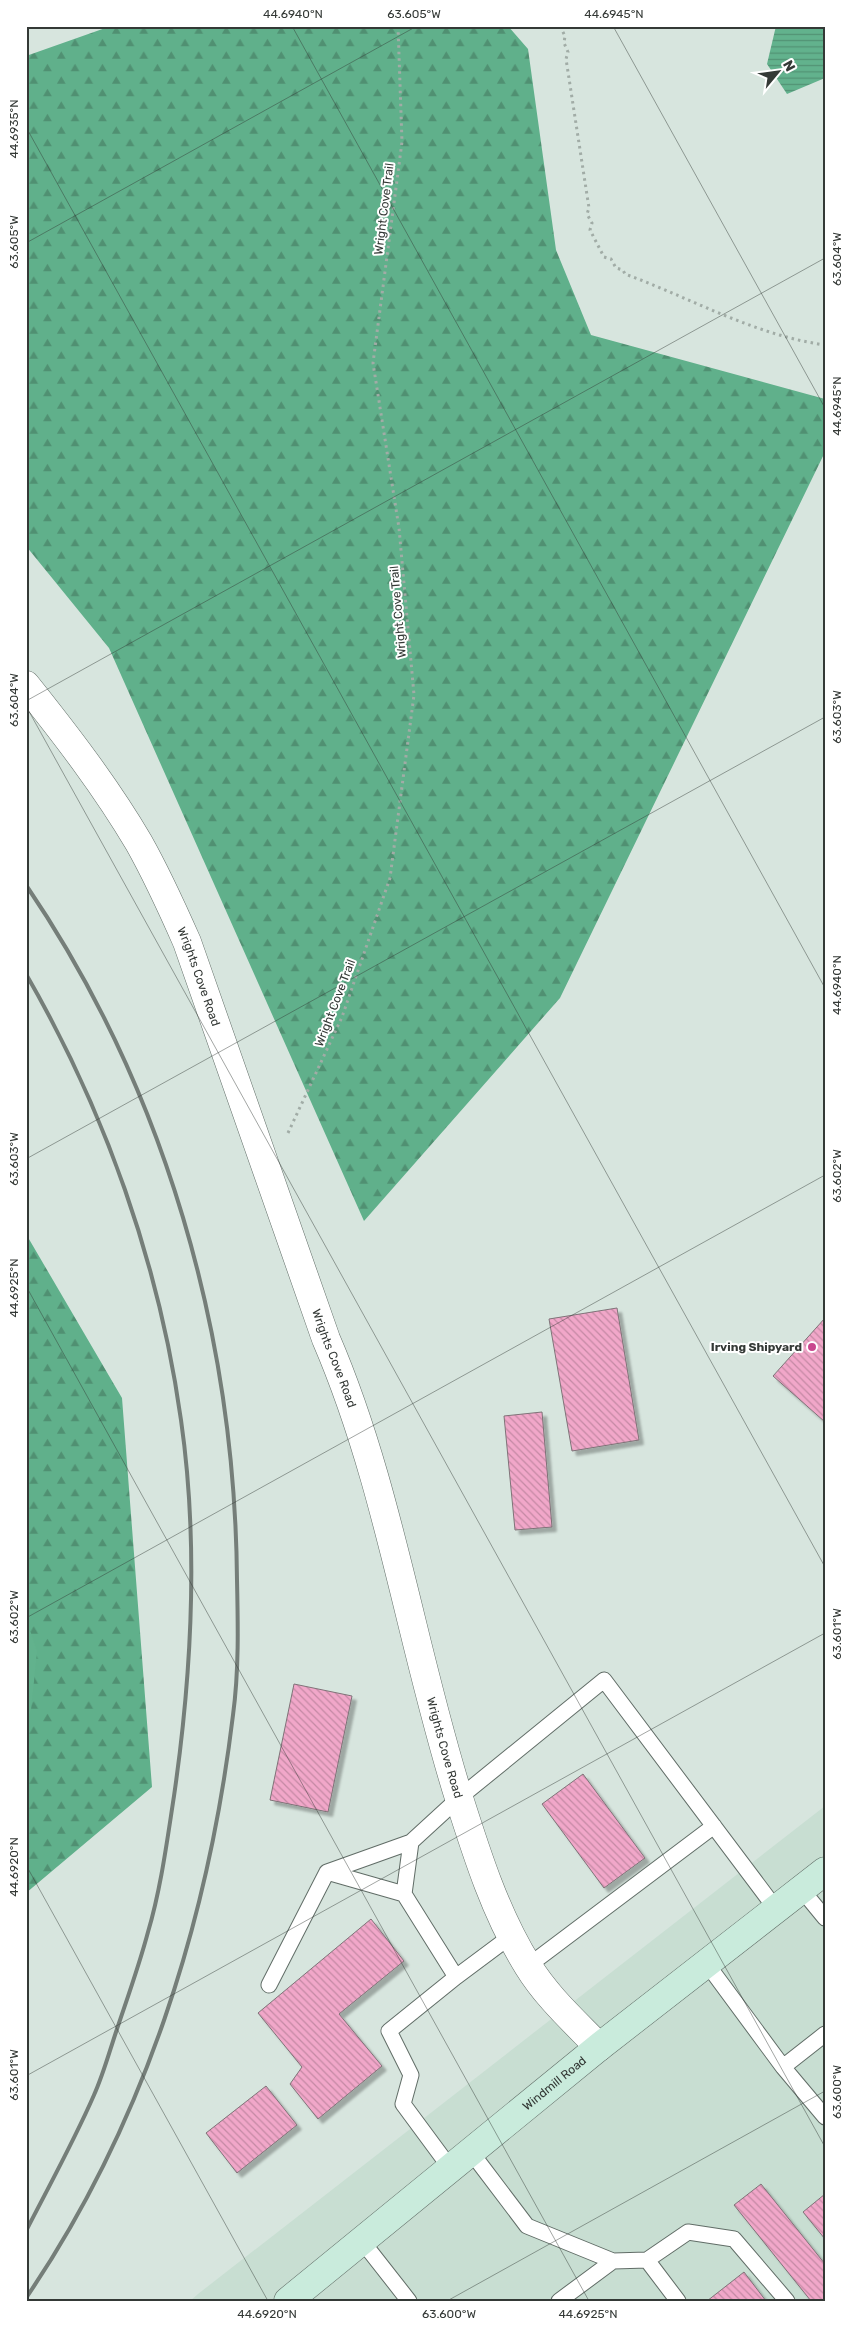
<svg xmlns="http://www.w3.org/2000/svg" width="851" height="2327" font-family="Rubik,sans-serif">
<style>
.built{fill:#c8ded2}
.forest{fill:url(#forest-firs)}
.water{fill:url(#water-rules)}
.lines{fill:none;stroke-linecap:round;stroke-linejoin:round}
.stream{stroke:#62b28d;stroke-width:10}
.building{fill:url(#building-back-hatch);stroke:#7f7378;filter:url(#shadow)}
.lane-casing{stroke:#616d67;stroke-width:17}
.street-casing{stroke:#616d67;stroke-width:29}
.secondary-casing{stroke:#616d67;stroke-width:29}
.path{stroke:#a1aca6;stroke-width:3;stroke-dasharray:2.5 4;stroke-linecap:butt}
.lane{stroke:#fff;stroke-width:15}
.street{stroke:#fff;stroke-width:28}
.secondary{stroke:#c9ebdc;stroke-width:28}
.rail{stroke:#757e79;stroke-width:4}
.ticks{fill:none;stroke:#343936;stroke-width:1;stroke-opacity:0.45}
.poi-dot{fill:#c9478f;stroke:#fff;stroke-width:2}
.labels{text-anchor:middle;dominant-baseline:central;stroke-width:4;stroke-linejoin:round;paint-order:stroke}
.street-label{font-size:12px;fill:#343936;stroke:#fff}
.poi-label{font-size:12px;font-weight:bold;fill:#343936;stroke:#fff;text-anchor:end}
.neatline{fill:none;stroke:#343936;stroke-width:2}
.ticks-label{font-size:12px;text-anchor:middle;fill:#343936}
</style>
<defs>
<pattern id="forest-firs" width="22" height="20" patternUnits="userSpaceOnUse" patternTransform="scale(1.25)"><rect width="22" height="20" fill="#60b08b"/><path d="M5 1l3.5 6h-7zM16 11l3.5 6h-7z" fill="#509072"/></pattern>
<pattern id="water-rules" width="6" height="5" patternUnits="userSpaceOnUse" patternTransform="scale(1.25)"><rect width="6" height="5" fill="#62b28d"/><path d="M0 2.5h6" fill="none" stroke="#529274"/></pattern>
<pattern id="building-back-hatch" width="6" height="6" patternUnits="userSpaceOnUse" patternTransform="scale(1.25)"><rect width="6" height="6" fill="#f1a7c9"/><path d="M-1 5l2 2M0 0l6 6M5-1l2 2" fill="none" stroke="#c489a4"/></pattern>
<filter id="shadow"><feDropShadow dx="4.5" dy="4.5" stdDeviation="1" flood-color="#0004"/></filter>
</defs>
<rect width="100%" height="100%" fill="#d7e5de"/>
<path class="built" d="M 825,1806 L 825,2301 L 190,2301 L 198,2294 Z"/>
<path class="forest" d="M 111,26 L 508,26 L 528,49 L 556,250 L 591,335 L 825,399 L 825,452 L 560,998 L 364,1221 L 109,648 L 26,546 L 26,56 Z
M 26,1234 L 122,1398 L 152,1787 L 26,1893 Z"/>
<path class="water" d="M 776,26 L 825,26 L 825,78 L 787,94 L 767,64 Z"/>
<g class="lines">
<path class="stream" d="M 26,1634 L 32,1652 L 26,1710"/>
</g>
<path class="building" d="M 617,1308 L 639,1440 L 572,1451 L 549,1319 Z
M 825,1318 L 825,1422 L 773,1376 Z
M 542,1412 L 552,1527 L 515,1530 L 504,1416 Z
M 294,1684 L 352,1696 L 328,1812 L 270,1800 Z
M 583,1774 L 645,1858 L 604,1888 L 542,1804 Z
M 371,1919 L 404,1961 L 339,2014 L 382,2066 L 318,2119 L 290,2084 L 302,2067 L 258,2013 Z
M 266,2086 L 297,2125 L 237,2173 L 206,2133 Z
M 761,2184 L 825,2264 L 825,2301 L 811,2301 L 734,2205 Z
M 825,2194 L 825,2239 L 803,2212 Z
M 744,2272 L 766,2301 L 707,2301 Z"/>
<g class="lines">
<defs>
<path id="lane" d="M 411,1842 L 404,1894 L 456,1977 L 389,2031 L 411,2075 L 403,2104 L 451,2169
M 327,1872 L 404,1894
M 802,1890 L 825,1918
M 707,1964 L 783,2067 L 825,2117
M 528,1966 L 714,1826
M 456,1977 L 511,1936
M 269,1985 L 327,1872 L 411,1842 L 459,1798 L 604,1680 L 776,1909
M 783,2067 L 825,2034
M 471,2152 L 527,2226 L 613,2261 L 647,2260 L 688,2232 L 734,2239 L 787,2301
M 362,2241 L 409,2301
M 647,2260 L 678,2301
M 559,2301 L 613,2261"/>
<g id="street">
<path id="s1" d="M 26,685 C 66,735 106,787 139,843 C 157,875 172,908 187,942 L 326,1339 C 389,1485 411,1646 459,1798 C 477,1855 496,1915 528,1966 C 547,1997 574,2021 599,2047"/>
</g>
<g id="secondary">
<path id="s2" d="M 288,2301 L 599,2047 L 825,1871"/>
</g>
</defs>
<use href="#lane" class="lane-casing"/>
<use href="#street" class="street-casing"/>
<use href="#secondary" class="secondary-casing"/>
<path class="path" d="M 560,26 L 565,36 L 564,43 L 568,52 L 566,59 L 589,208 L 587,214 L 592,223 L 590,230 L 604,257 L 611,259 L 616,268 L 623,270 L 625,274 C 691,298 754,335 825,345
M 288,1133 L 342,1017 L 390,878 L 414,695 L 399,528 L 373,363 L 402,142 L 398,26"/>
<use href="#lane" class="lane"/>
<use href="#street" class="street"/>
<use href="#secondary" class="secondary"/>
<path class="rail" d="M 26,885 C 165,1089 235,1335 237,1580 C 238,1625 239,1671 233,1715 C 208,1922 144,2125 26,2298
M 26,974 C 105,1111 159,1263 181,1420 C 199,1545 192,1672 174,1796 C 167,1841 161,1888 148,1932 C 139,1966 127,1999 116,2032 C 109,2053 103,2075 94,2095 C 74,2141 49,2186 26,2231"/>
</g>
<path class="ticks" d="M 292,26 L 825,988M 613,26 L 825,408M 26,127 L 825,1567M 26,243 L 417,26M 26,701 L 825,258M 26,706 L 825,2147M 26,1159 L 825,717M 26,1286 L 589,2301M 26,1618 L 825,1175M 26,1865 L 268,2301M 26,2076 L 825,1633M 447,2301 L 825,2091"/>
<circle class="poi-dot" cx="812" cy="1347" r="5"/>
<g class="labels">
<g class="street-label">
<text transform="translate(384 209) rotate(-83)">Wright Cove Trail</text>
<text transform="translate(398 612) rotate(-95)">Wright Cove Trail</text>
<text stroke="none"><textPath href="#s1" startOffset="341">Wrights Cove Road</textPath></text>
<text transform="translate(335 1003) rotate(-69)">Wright Cove Trail</text>
<text stroke="none"><textPath href="#s1" startOffset="746">Wrights Cove Road</textPath></text>
<text stroke="none"><textPath href="#s1" startOffset="1151">Wrights Cove Road</textPath></text>
<text stroke="none"><textPath href="#s2" startOffset="344">Windmill Road</textPath></text>
</g>
<g class="poi-label">
<text x="802" y="1347">Irving Shipyard</text>
</g>
</g>
<rect width="851" height="2327" fill="none" stroke="#ffffff" stroke-width="55"/>
<g transform="translate(778 72) rotate(61)" stroke="#ffffff" stroke-width="4" paint-order="stroke">
<path d="M0-4L9 19L0 12L-9 19Z" fill="#343936"/>
<text y="-8" font-size="14" font-weight="bold" text-anchor="middle" fill="#343936">N</text>
</g>
<rect x="28" y="28" width="796" height="2272" class="neatline"/>
<g class="ticks-label">
<text x="293" y="18">44.6940°N</text>
<text x="414" y="18">63.605°W</text>
<text x="614" y="18">44.6945°N</text>
<text transform="translate(14 129) rotate(-90)" y="4">44.6935°N</text>
<text transform="translate(14 242) rotate(-90)" y="4">63.605°W</text>
<text transform="translate(837 259) rotate(-90)" y="4">63.604°W</text>
<text transform="translate(837 406) rotate(-90)" y="4">44.6945°N</text>
<text transform="translate(14 700) rotate(-90)" y="4">63.604°W</text>
<text transform="translate(837 717) rotate(-90)" y="4">63.603°W</text>
<text transform="translate(837 985) rotate(-90)" y="4">44.6940°N</text>
<text transform="translate(14 1159) rotate(-90)" y="4">63.603°W</text>
<text transform="translate(837 1176) rotate(-90)" y="4">63.602°W</text>
<text transform="translate(14 1288) rotate(-90)" y="4">44.6925°N</text>
<text transform="translate(14 1617) rotate(-90)" y="4">63.602°W</text>
<text transform="translate(837 1634) rotate(-90)" y="4">63.601°W</text>
<text transform="translate(14 1867) rotate(-90)" y="4">44.6920°N</text>
<text transform="translate(14 2075) rotate(-90)" y="4">63.601°W</text>
<text transform="translate(837 2092) rotate(-90)" y="4">63.600°W</text>
<text x="267" y="2318">44.6920°N</text>
<text x="449" y="2318">63.600°W</text>
<text x="588" y="2318">44.6925°N</text>
</g>
</svg>
